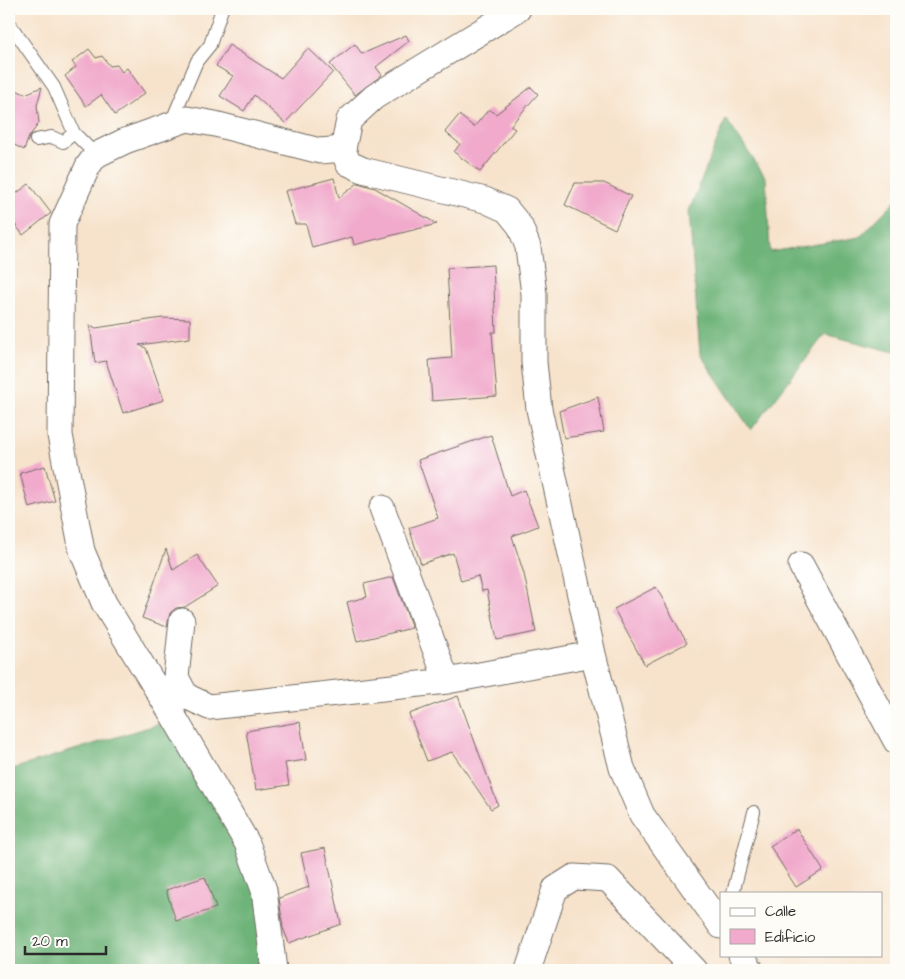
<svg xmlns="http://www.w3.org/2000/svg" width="905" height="979" font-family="'Architects Daughter',sans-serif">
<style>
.forest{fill:#6eb479;stroke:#4c7052}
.building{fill:#f1aacc}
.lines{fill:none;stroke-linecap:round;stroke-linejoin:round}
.lane-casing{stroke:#726b63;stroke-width:14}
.street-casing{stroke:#726b63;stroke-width:27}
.lane{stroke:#fff;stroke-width:12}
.street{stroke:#fff;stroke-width:25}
</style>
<rect width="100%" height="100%" fill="#fdfcf7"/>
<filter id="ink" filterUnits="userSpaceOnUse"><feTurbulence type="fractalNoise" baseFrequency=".02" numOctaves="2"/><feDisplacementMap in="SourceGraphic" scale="10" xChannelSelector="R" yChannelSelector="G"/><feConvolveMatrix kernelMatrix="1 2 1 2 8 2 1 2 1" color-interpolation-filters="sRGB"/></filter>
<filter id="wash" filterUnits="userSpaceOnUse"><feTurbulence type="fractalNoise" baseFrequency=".0096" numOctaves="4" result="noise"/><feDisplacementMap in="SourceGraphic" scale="20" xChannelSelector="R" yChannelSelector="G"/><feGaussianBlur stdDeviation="1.12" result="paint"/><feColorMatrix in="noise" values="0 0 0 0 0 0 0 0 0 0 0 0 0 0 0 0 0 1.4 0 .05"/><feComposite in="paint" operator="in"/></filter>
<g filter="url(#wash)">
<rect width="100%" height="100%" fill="#f7e3cc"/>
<path class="forest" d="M 726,119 L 766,178 L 770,252 L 860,237 L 896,200 L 896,350 L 894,352 L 825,334 L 751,430 L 700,354 L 689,211 Z
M 175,719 L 247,843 L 274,970 L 9,970 L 9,770 Z"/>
<g id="blocks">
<path class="building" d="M 406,35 L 409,41 L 376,67 L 382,75 L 355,95 L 330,64 L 355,44 L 362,54 Z
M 229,45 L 281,78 L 308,48 L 333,72 L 285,123 L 254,95 L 244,111 L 220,96 L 233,76 L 216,66 Z
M 89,49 L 96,58 L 102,56 L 110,66 L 117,65 L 122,72 L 127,68 L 145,93 L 115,115 L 101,95 L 86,106 L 65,76 L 76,67 L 72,62 Z
M 42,87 L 37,105 L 39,123 L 29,137 L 24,150 L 9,142 L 9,98 L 13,97 L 16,90 L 25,94 Z
M 531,87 L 538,94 L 510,126 L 515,129 L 480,172 L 454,152 L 460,144 L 445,132 L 459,115 L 474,127 L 489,109 L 496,114 Z
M 334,178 L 339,198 L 358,183 L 375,188 L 437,224 L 354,245 L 352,237 L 312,248 L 306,224 L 295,224 L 285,191 Z
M 575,183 L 604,183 L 631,196 L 615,229 L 565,205 Z
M 29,184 L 51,213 L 23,235 L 9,216 L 9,199 Z
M 493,265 L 496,332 L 492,332 L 497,396 L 432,401 L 429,360 L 452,358 L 447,268 Z
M 162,318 L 190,319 L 190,338 L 139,345 L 146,348 L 164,400 L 123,413 L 106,361 L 95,363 L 90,325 L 96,328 Z
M 598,397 L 604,432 L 564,438 L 559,411 Z
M 491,435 L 510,496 L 524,490 L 538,526 L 512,536 L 524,574 L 536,632 L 497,640 L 487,590 L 482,591 L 478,576 L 461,581 L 453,553 L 421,564 L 409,528 L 438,518 L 418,460 Z
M 45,466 L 55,501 L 29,508 L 20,473 Z
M 166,549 L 173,570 L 197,555 L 218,586 L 185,607 L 176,608 L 170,613 L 167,627 L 142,618 Z
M 393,577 L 412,628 L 357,641 L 347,602 L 367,597 L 364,584 Z
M 656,587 L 687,643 L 645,665 L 614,609 Z
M 458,696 L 498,805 L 491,809 L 452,752 L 427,761 L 409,714 Z
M 300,722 L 306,760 L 285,763 L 289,785 L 256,790 L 246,731 Z
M 797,829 L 823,870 L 796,887 L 770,846 Z
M 325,848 L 341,924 L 289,943 L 283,928 L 279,898 L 309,887 L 301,853 Z
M 205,877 L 216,908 L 176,921 L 166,890 Z"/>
</g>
</g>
<g filter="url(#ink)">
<use href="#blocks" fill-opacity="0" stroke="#726b63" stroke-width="1"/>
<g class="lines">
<defs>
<path id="lane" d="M 9,23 L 54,87 L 74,133 L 96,155
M 170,125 L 197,61 L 210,45 L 222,9
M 36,140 L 52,137 L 63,142 L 74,133
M 733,893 L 754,812"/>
<path id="street" d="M 518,9 L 374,97 L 349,120 L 343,149 L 348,163 L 363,170 L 485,200 L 507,210 L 520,226 L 528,247 L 534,294 L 534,362 L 539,409 L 593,654 L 622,768 L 642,815 L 721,926
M 382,508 L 447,681
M 801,565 L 896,741
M 182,621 L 176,677 L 186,696 L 209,707 L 447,681 L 593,654
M 741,955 L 751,970
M 274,970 L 264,890 L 247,843 L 175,719 L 104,603 L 82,551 L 60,435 L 62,224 L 88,166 L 96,155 L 125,141 L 187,119 L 215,124 L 320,151 L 343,149
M 528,970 L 555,889 L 574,877 L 608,879 L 694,970"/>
</defs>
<use href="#lane" class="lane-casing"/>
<use href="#street" class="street-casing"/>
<use href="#lane" class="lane"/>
<use href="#street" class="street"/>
</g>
</g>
<rect width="905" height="979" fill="none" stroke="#fdfcf7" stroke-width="30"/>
<rect x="720" y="892" width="162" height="65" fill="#fdfcf7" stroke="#a9a8a5"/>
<rect x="730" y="908" width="25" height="8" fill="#ffffff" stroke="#a9a8a5"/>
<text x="765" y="916" font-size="15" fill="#2b2b2b">Calle</text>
<rect x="730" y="929" width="25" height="15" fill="#f1aacc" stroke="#a9a8a5"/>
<text x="765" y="942" font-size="15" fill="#2b2b2b">Edificio</text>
<path d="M25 946v8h81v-8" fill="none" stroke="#2b2b2b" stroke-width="2.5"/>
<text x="32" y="946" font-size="15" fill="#2b2b2b" stroke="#fdfcf7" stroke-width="4" paint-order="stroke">20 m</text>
</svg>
